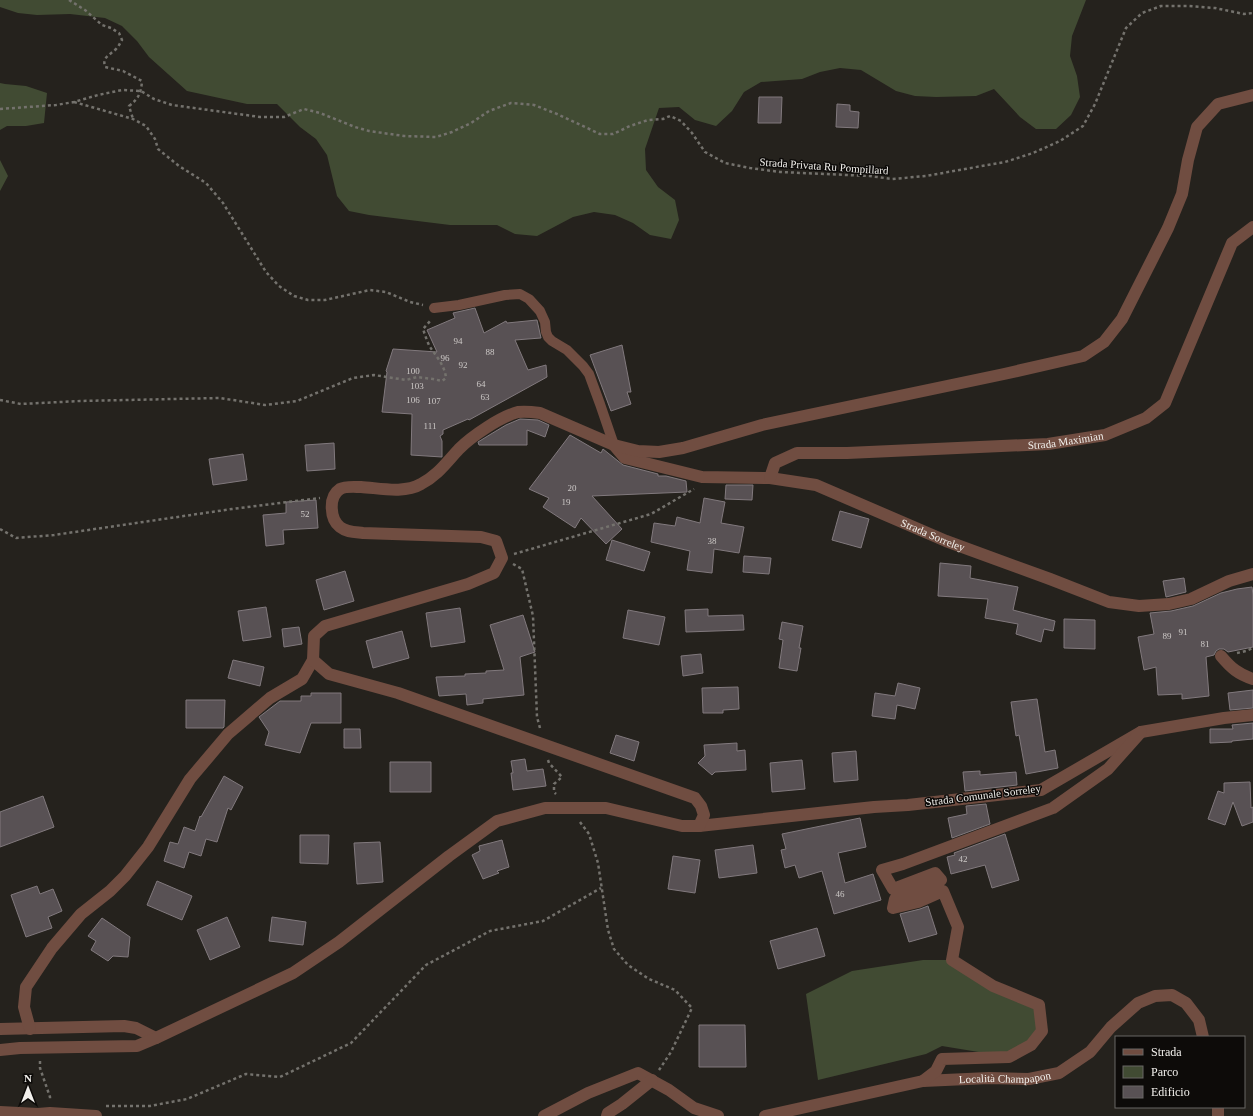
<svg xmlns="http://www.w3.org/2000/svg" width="1253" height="1116" font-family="Georgia,serif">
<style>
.green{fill:#414b33}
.building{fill:#585154;stroke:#81797d}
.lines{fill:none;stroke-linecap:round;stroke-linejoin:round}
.path{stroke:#74726d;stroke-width:2.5;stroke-dasharray:3 3;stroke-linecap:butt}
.service{stroke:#704d41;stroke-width:10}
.minor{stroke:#704d41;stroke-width:12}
.tertiary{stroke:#704d41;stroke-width:12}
.labels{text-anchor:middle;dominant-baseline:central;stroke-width:3;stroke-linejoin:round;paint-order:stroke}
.number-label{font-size:9px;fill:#ccc8c6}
.street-label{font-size:11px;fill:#f2f0ec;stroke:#0d0b09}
</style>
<rect width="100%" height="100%" fill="#25221d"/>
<path class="green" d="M 0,0 L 1086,0 L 1072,36 L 1070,56 L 1077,76 L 1080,97 L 1071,115 L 1056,129 L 1036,129 L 1020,117 L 994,89 L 976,96 L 936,97 L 915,96 L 896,91 L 861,70 L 840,68 L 820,72 L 802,79 L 761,82 L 744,92 L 732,111 L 716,126 L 695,120 L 679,107 L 659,108 L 645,149 L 646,170 L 658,187 L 675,200 L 679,220 L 671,239 L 650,235 L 633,223 L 615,215 L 594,212 L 573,217 L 537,236 L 515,234 L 497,225 L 450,225 L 369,215 L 349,211 L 337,196 L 327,155 L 316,139 L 300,127 L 277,104 L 247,104 L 187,91 L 149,57 L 137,41 L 122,26 L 105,18 L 70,14 L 37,15 L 18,13 L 0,7 Z
M 0,83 L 5,84 L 26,86 L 47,93 L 44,123 L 26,126 L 7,126 L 0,130 Z
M 0,160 L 8,176 L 0,191 Z
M 923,960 L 952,960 L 1039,1005 L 1042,1031 L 1009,1057 L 942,1046 L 926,1054 L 818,1080 L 806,994 L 852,971 Z"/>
<path class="building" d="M 759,97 L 782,97 L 781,123 L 758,123 Z
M 837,104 L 850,105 L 850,111 L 859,112 L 858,128 L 836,127 Z
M 475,308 L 484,333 L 506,321 L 507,323 L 537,320 L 541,338 L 515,340 L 528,370 L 546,365 L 547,377 L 469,420 L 468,419 L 443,430 L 443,434 L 440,436 L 442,441 L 442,457 L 411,455 L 412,414 L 382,412 L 387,372 L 386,371 L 393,349 L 437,352 L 427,330 L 455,318 L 453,313 Z
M 622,345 L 631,392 L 627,392 L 631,404 L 611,411 L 590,355 Z
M 520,419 L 538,420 L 549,425 L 545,437 L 527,430 L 527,445 L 479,445 L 478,442 L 491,434 L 506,425 Z
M 570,435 L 601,453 L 603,449 L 623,465 L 658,474 L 658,476 L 666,476 L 686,481 L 687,492 L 592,496 L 622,529 L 606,544 L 581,518 L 575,528 L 543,507 L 549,498 L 529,489 Z
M 334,443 L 335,469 L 307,471 L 305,445 Z
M 243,454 L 247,480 L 213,485 L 209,459 Z
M 726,485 L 753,485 L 752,500 L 725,499 Z
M 704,498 L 725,502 L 721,523 L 744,527 L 739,553 L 714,549 L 712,573 L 687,570 L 690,551 L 651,542 L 654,523 L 675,526 L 677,517 L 700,523 Z
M 316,500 L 318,528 L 283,530 L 284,544 L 266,546 L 263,515 L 286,513 L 286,502 Z
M 840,511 L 869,519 L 861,548 L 832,540 Z
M 612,540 L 650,552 L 644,571 L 606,560 Z
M 744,556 L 771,558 L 769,574 L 743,572 Z
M 940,563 L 971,566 L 970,578 L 1018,587 L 1013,610 L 1055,621 L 1053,631 L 1044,629 L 1041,642 L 1016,634 L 1018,624 L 985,618 L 988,599 L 938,596 Z
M 345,571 L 354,601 L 324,610 L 316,580 Z
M 1184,578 L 1186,592 L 1166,597 L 1163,581 Z
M 1252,587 L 1253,595 L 1253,647 L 1228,652 L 1224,649 L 1219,649 L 1216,651 L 1214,655 L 1206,657 L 1209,696 L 1182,699 L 1182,694 L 1158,695 L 1156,667 L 1144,670 L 1138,637 L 1154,634 L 1150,613 L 1171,611 L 1193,606 L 1221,593 L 1237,589 Z
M 266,607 L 271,637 L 243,641 L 238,611 Z
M 460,608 L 465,642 L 431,647 L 426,613 Z
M 708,609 L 708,616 L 743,615 L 744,630 L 686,632 L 685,610 Z
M 628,610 L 665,617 L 659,645 L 623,638 Z
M 523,615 L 535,652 L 520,657 L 524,695 L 483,699 L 483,703 L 467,705 L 466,694 L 439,696 L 436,677 L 465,676 L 465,674 L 486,673 L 486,671 L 504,670 L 490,625 Z
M 1064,619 L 1095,620 L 1095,649 L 1064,648 Z
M 782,622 L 803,626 L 799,648 L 801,648 L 797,671 L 779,668 L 783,640 L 779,639 Z
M 299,627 L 302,644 L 284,647 L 282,629 Z
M 402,631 L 409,658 L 373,668 L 366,641 Z
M 701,654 L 703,673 L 683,676 L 681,656 Z
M 233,660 L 264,667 L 260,686 L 228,678 Z
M 898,683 L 920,688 L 915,709 L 897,705 L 895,719 L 872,716 L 875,693 L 895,696 Z
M 738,687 L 739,709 L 723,710 L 723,713 L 703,713 L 702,688 Z
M 1253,690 L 1253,708 L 1230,710 L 1228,693 Z
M 311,693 L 341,693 L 341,723 L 311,723 L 300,753 L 265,745 L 269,732 L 259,717 L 280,701 L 301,701 L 301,696 L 311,696 Z
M 1037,699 L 1045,752 L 1055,750 L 1058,768 L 1026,774 L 1019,735 L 1016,736 L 1011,702 Z
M 186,700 L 225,700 L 224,727 L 223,728 L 186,728 Z
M 1253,723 L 1253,739 L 1232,741 L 1232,742 L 1210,743 L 1210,729 L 1233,729 L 1232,725 Z
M 344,729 L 360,729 L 361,748 L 344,748 Z
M 616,735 L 639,742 L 634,761 L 610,753 Z
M 737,743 L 737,751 L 745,750 L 746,770 L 715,772 L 712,775 L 698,763 L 705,756 L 704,745 Z
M 856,751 L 858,780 L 834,782 L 832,753 Z
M 525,759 L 527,771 L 543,769 L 546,786 L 513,790 L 511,773 L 513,773 L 511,761 Z
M 802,760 L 805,789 L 772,792 L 770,763 Z
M 390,762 L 431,762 L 431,792 L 390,792 Z
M 980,771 L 980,775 L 1016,772 L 1017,785 L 965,791 L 963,772 Z
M 224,776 L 243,787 L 231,810 L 228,808 L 217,842 L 206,839 L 201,856 L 189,852 L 184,868 L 164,861 L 170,842 L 178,844 L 184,827 L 195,831 L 200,816 L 201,817 Z
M 1250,782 L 1251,808 L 1253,807 L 1253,822 L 1242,826 L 1233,802 L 1225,825 L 1208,819 L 1218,791 L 1224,793 L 1224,783 Z
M 43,796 L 54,827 L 0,847 L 0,812 Z
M 986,804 L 990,824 L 952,838 L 948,818 L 967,814 L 966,806 Z
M 860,818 L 866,847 L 838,853 L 845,883 L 873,874 L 881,900 L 834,914 L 822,871 L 799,878 L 795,865 L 785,868 L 781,850 L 786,849 L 782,834 Z
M 1005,834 L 1019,880 L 992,888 L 985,865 L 951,874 L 947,857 L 955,855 L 954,853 Z
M 300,835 L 329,835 L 328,864 L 300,863 Z
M 502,840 L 509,867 L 497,871 L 499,873 L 483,879 L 472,855 L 480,851 L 479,846 Z
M 380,842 L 383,882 L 357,884 L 354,843 Z
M 753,845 L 757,873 L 719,878 L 715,850 Z
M 673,856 L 700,860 L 695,893 L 668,889 Z
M 157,881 L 192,896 L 182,920 L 147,905 Z
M 37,886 L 40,894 L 53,889 L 62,911 L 48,917 L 52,928 L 26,937 L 11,895 Z
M 928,906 L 937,934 L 909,942 L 900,914 L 920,909 Z
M 227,917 L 240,947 L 210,960 L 197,930 Z
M 272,917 L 306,922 L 303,945 L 269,941 Z
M 102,918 L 130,937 L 128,957 L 113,956 L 108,961 L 91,950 L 96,941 L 88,936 Z
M 817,928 L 825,956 L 778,969 L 770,941 Z
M 699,1025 L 745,1025 L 746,1067 L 699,1067 Z"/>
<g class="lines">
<path class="path" d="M 69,0 L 85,10 L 102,25 L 111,28 L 119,33 L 122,40 C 120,43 119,46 116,49 C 110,55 102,57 105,67 L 123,71 L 142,81 C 141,94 138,99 129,106 L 133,119
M 74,102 L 133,119 L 146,126 L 155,139 L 158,149 L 179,166 L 206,183 L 223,203 L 266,272 L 279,286 L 294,296 L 308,300 L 325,300 L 370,290 L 386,292 L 410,302 L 423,305
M 0,109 L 56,105 L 74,102 L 98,95 L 122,90 L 141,91 L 154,99 L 172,105 L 260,117 L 284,117 L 304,109 L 320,113 L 355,127 L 369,131 L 404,136 L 436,137 L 452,132 L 471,123 L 489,111 L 511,103 L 534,105 L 557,114 L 600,134 L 613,134 L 630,126 L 648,120 L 663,119 L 670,116 L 681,121 L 692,133 L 705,152 L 725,163 L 750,168 L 780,172 L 870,176 L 892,179 L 926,176 L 965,169 L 1005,162 L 1033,153 L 1060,141 L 1083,126 L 1095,104 L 1126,28 L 1142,13 L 1161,6 L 1188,6 L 1215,8 L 1244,14 L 1253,13
M 0,400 L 21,404 L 80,401 L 220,398 L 265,405 L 297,401 L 353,378 L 374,375 L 406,380 L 417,377 L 433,379 L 442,381 L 446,378 C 445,366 436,356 430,347 C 427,341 425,335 423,329 L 431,320
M 0,529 L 16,538 L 54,535 L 232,509 L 320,498
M 514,554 L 651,514 L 694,489
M 513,564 L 522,569 L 533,616 L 537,717 L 540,728
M 1237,653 L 1246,651 L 1253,648
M 548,760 L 549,763 L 562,777 L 554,784 L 554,792 L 556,794
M 580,822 L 589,834 L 598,863 L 608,930 L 614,949 L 628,965 L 649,979 L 675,990 L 692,1008 L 671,1052 L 659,1070
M 40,1061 L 40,1068 L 50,1097 L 50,1101
M 106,1106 L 150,1106 L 187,1099 L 246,1074 L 280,1077 L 351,1043 L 426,965 L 490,931 L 543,921 L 601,888"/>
<path class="service" d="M 434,308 L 459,305 L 505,295 L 520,294 L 529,299 L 540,311 L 545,322 L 546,332 L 548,337 L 552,341 L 567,350 L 583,366 L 589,374 L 600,404 L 614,445"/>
<g class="minor">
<path id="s1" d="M 614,445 L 625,458 L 702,477 L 770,478 L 816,485 L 946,541 L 1050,579 L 1109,602 L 1139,606 L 1169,604 L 1191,599 L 1229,581 L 1253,574"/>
<path id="s2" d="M 770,478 L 775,463 L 797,453 L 847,453 L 1048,444 L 1105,435 L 1146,418 L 1165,403 L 1232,243 L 1253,227"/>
<path d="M 1221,656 C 1231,668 1238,674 1253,679"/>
<path d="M 699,826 L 874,807 L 908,805 L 1041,790 L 1141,732 L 1224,718 L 1253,715"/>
<path d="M 0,1029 L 124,1026 L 136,1028 L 156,1038"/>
<path d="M 30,1029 L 24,1007 L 26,987 L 52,948 L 81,914 L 110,891 L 125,876 L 148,847 L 190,779 L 228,734 L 270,698 L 302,679 L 313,660"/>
<path id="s3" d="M 923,1081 L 989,1078 L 1029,1079 L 1059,1073 L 1090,1052 L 1111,1027 L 1138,1003 L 1155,996 L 1172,995 L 1186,1003 L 1199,1020 L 1203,1037"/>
<path d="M 1218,1107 L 1218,1116"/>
<path d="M 0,1112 L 38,1114 L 50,1113 L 96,1116"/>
<path d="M 544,1116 L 588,1093 L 638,1073 L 669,1090 L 694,1108 L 718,1116"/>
<path d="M 607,1116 L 608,1113 L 622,1104 L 652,1080"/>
<path d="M 765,1116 L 923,1081 L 936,1071 L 942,1059 L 1009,1057 L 1031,1045 L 1042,1031 L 1039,1005 L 993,986 L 952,960 L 958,927 L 943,891 L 918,902 L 893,908 L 895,899 L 941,880 L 935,873 L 893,889 L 882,870 L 903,864 L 1053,808 L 1108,769 L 1141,732"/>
</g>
<path class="tertiary" d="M 0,1050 L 20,1048 L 137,1046 L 156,1038 L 293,973 L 339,942 L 449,856 L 497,821 L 545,808 L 606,808 L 682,826 L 699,826 L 704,815 L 701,806 L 695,798 L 398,693 L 329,674 L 313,660 L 314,636 L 325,626 L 468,584 L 494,573 L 502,558 L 496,541 L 481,537 L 363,533 C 355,532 346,532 340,527 C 330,519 328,497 340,489 C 345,486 354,487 361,487 C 379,488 404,494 421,484 C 438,475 446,463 459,449 C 472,436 500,417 518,412 C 526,411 533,412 540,413 L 614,445 L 638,451 L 659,452 L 683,448 L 762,425 L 1004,374 L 1083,356 L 1104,342 L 1122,319 L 1168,228 L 1182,194 L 1188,160 L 1197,127 L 1218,104 L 1253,95"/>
</g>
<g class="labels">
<g class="number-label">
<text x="458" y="341">94</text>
<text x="490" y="352">88</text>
<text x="445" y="358">96</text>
<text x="463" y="365">92</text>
<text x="413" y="371">100</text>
<text x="481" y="384">64</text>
<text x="417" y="386">103</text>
<text x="485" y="397">63</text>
<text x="413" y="400">106</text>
<text x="434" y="401">107</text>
<text x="430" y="426">111</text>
<text x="572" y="488">20</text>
<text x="566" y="502">19</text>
<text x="305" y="514">52</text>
<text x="712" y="541">38</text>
<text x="1183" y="632">91</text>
<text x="1167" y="636">89</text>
<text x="1205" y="644">81</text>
<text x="963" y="859">42</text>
<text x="840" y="894">46</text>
</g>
<g class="street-label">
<text transform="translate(824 166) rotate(4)">Strada Privata Ru Pompillard</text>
<text stroke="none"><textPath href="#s2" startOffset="309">Strada Maximian</textPath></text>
<text stroke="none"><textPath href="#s1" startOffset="338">Strada Sorreley</textPath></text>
<text transform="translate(983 795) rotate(-7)">Strada Comunale Sorreley</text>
<text stroke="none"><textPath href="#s3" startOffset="82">Località Champapon</textPath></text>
</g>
</g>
<rect x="1115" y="1036" width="130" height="72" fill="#0d0b09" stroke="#696764"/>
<rect x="1123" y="1049" width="20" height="6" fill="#704d41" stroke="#696764"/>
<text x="1151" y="1056" font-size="12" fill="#f2f0ec">Strada</text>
<rect x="1123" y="1066" width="20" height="12" fill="#414b33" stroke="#696764"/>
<text x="1151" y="1076" font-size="12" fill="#f2f0ec">Parco</text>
<rect x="1123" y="1086" width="20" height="12" fill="#585154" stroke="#696764"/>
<text x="1151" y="1096" font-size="12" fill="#f2f0ec">Edificio</text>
<g transform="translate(28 1088)" stroke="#0d0b09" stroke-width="3" paint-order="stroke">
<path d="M0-3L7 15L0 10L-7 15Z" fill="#f2f0ec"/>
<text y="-6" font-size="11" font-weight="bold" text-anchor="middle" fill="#f2f0ec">N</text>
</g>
</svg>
